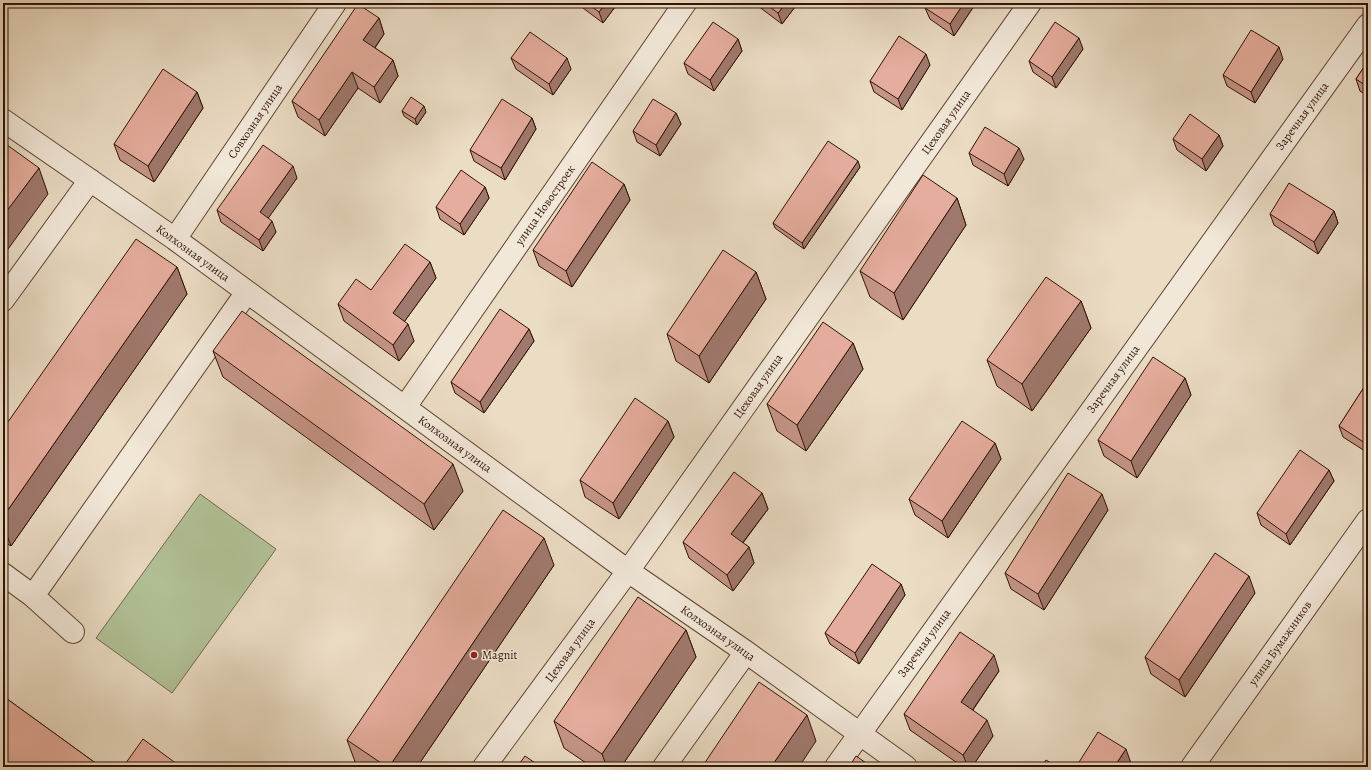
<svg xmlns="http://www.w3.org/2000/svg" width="1371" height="770" font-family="Alegreya,serif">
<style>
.green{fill:#b2c298;stroke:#726a4e}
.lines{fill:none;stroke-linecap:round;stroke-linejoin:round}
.minor-casing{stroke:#604534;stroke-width:24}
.minor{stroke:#f2e8d9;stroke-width:22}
.wall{fill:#c59587;stroke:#311304}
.shaded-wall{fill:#a0796e;stroke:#311304}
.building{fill:#e5ad9d;stroke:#311304}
.poi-dot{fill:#8f2418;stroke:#f2e8d9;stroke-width:1.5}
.labels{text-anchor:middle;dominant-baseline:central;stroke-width:3;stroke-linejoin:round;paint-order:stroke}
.street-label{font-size:12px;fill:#311304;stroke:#f2e8d9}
.poi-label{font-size:12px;fill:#311304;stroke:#f2e8d9;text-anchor:start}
</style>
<rect width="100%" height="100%" fill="#ebdcc4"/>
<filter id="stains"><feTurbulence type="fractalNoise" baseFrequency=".005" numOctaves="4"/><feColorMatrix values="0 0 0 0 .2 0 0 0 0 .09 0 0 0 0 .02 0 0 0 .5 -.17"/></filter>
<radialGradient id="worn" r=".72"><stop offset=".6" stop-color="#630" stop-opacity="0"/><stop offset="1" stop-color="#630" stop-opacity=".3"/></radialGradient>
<path class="green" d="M 200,494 L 276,549 L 172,693 L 96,638 Z"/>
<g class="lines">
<defs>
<path id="minor" d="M 3,120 L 175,239 L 628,571 L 746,652 L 906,767
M 175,239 L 335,3
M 3,300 L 90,180
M 405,407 L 685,3
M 3,574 L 33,596 L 73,632
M 33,596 L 247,292
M 484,767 L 628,571 L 1030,3
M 664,767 L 746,652
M 836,767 L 1368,25
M 1192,767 L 1368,520"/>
</defs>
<use href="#minor" class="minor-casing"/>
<use href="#minor" class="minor"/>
</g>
<path class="wall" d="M 578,3 L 618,3 L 603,23 L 579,5 Z
M 754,3 L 798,3 L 782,24 Z
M 976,3 L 954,36 L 930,19 L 925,8 Z
M 1104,3 L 1112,3 L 1109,7 Z
M 379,18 L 384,34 L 375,48 L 393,60 L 398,76 L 380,103 L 358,88 L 325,136 L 298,117 L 292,101 Z
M 738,39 L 742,51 L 714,91 L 688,74 L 684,63 Z
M 1083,49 L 1056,88 L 1033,72 L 1029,61 Z
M 511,58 L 571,69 L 553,95 L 516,69 Z
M 1283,59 L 1255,103 L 1227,86 L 1223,75 Z
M 1368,61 L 1368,96 L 1360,91 L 1356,79 Z
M 930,65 L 902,110 L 874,92 L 870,81 Z
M 197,92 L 203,108 L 154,182 L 120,160 L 114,144 Z
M 402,111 L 426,112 L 417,125 L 404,116 Z
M 676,113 L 681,124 L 660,156 L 637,142 L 633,131 Z
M 532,118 L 536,129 L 505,180 L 474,161 L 470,150 Z
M 1219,135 L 1223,146 L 1206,171 L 1177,150 L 1173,139 Z
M 969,153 L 1024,159 L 1008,186 L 973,165 Z
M 860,167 L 804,249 L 775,228 L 773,223 Z
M 297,178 L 268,218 L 276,232 L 263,251 L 221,222 L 217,210 Z
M 624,184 L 630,200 L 572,287 L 539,266 L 533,250 Z
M 485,187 L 489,198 L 464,235 L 440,219 L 436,207 Z
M 957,198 L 966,225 L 903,320 L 870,297 L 860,271 Z
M 1334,211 L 1338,223 L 1318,254 L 1274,225 L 1270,214 Z
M 430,262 L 436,278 L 404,322 L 414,341 L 399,361 L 344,321 L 338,304 L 371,290 Z
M 177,267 L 187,294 L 11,546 L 3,541 L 3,429 Z
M 756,272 L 766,299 L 709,383 L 676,361 L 667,334 Z
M 1081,301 L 1091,328 L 1032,411 L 997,386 L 987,360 Z
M 529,329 L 534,341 L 484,413 L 455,393 L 451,382 Z
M 853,343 L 863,369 L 806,451 L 777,431 L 767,404 Z
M 213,351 L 463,491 L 434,530 L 223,377 Z
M 1185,378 L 1191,395 L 1137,478 L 1104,456 L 1098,440 Z
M 1368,381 L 1368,453 L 1343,437 L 1339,426 Z
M 668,421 L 674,437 L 619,519 L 585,497 L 580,480 Z
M 995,443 L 1001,459 L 948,538 L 915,515 L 909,499 Z
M 1329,470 L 1334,481 L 1290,545 L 1261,525 L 1257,513 Z
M 762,493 L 768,509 L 743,543 L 749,547 L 754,563 L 733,591 L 689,558 L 683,542 Z
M 1108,510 L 1044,610 L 1011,589 L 1005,573 Z
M 554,565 L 417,767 L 357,767 L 347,740 Z
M 901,584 L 905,595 L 859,664 L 830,644 L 825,633 Z
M 1255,593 L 1185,697 L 1151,674 L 1145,657 Z
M 686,630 L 696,657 L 621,767 L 592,767 L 564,748 L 554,721 Z
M 999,671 L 973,710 L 993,736 L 972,767 L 963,767 L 910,730 L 904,714 Z
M 3,696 L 101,767 L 3,767 Z"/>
<path class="shaded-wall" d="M 606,3 L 618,3 L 603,23 L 599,12 Z
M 786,3 L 798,3 L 782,24 L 778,13 Z
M 964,3 L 976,3 L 954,36 L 950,24 Z
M 1108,3 L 1112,3 L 1109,7 Z
M 379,18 L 384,34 L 369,56 L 363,40 Z
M 1079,38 L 1083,49 L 1056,88 L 1052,77 Z
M 738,39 L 742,51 L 714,91 L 710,80 Z
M 1279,47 L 1283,59 L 1255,103 L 1251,92 Z
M 926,54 L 930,65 L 902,110 L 898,99 Z
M 567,58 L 571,69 L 553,95 L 549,84 Z
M 393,60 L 398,76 L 380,103 L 374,87 Z
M 352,72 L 358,88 L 325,136 L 319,120 Z
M 197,92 L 203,108 L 154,182 L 148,166 Z
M 424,106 L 426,112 L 417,125 L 415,119 Z
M 676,113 L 681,124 L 660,156 L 656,145 Z
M 532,118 L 536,129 L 505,180 L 501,168 Z
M 1219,135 L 1223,146 L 1206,171 L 1202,159 Z
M 1019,148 L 1024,159 L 1008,186 L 1004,174 Z
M 858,161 L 860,167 L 804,249 L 802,243 Z
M 293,166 L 297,178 L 264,224 L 260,212 Z
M 39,168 L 48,194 L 3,256 L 3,216 Z
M 624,184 L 630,200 L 572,287 L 566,271 Z
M 485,187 L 489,198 L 464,235 L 460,224 Z
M 957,198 L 966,225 L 903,320 L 894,293 Z
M 1334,211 L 1338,223 L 1318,254 L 1314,242 Z
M 272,221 L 276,232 L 263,251 L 259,240 Z
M 430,262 L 436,278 L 399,329 L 393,313 Z
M 177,267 L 187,294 L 11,546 L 3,525 L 3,517 Z
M 756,272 L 766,299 L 709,383 L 699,356 Z
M 1081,301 L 1091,328 L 1032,411 L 1022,384 Z
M 408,324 L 414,341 L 399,361 L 393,345 Z
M 529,329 L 534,341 L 484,413 L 480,402 Z
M 853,343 L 863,369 L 806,451 L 797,425 Z
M 1185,378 L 1191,395 L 1137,478 L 1131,461 Z
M 668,421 L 674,437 L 619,519 L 613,503 Z
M 995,443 L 1001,459 L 948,538 L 942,521 Z
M 453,464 L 463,491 L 434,530 L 424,504 Z
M 1329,470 L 1334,481 L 1290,545 L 1286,534 Z
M 762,493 L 768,509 L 737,550 L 731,534 Z
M 1102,494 L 1108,510 L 1044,610 L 1038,594 Z
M 544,538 L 554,565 L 417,767 L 389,767 Z
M 749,547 L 754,563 L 733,591 L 727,575 Z
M 1249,576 L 1255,593 L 1185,697 L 1179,680 Z
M 901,584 L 905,595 L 859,664 L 855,653 Z
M 686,630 L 696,657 L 621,767 L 607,767 L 602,754 Z
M 994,655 L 999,671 L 967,718 L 961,702 Z
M 807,715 L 816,741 L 799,767 L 771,767 Z
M 987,720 L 993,736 L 972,767 L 968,767 L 963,755 Z
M 1126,749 L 1132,766 L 1131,767 L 1114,767 Z"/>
<path class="building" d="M 587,3 L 606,3 L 599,12 Z
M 764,3 L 786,3 L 778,13 Z
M 929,3 L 964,3 L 950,24 L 925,8 Z
M 358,4 L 379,18 L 363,40 L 393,60 L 374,87 L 352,72 L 319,120 L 292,101 Z
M 713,22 L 738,39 L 710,80 L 684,63 Z
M 1055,22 L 1079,38 L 1052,77 L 1029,61 Z
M 1251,30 L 1279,47 L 1251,92 L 1223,75 Z
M 530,32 L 567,58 L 549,84 L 511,58 Z
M 899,36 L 926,54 L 898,99 L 870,81 Z
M 1368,61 L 1368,87 L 1356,79 Z
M 163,69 L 197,92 L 148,166 L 114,144 Z
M 411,97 L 424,106 L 415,119 L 402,111 Z
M 502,99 L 532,118 L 501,168 L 470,150 Z
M 653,99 L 676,113 L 656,145 L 633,131 Z
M 1190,114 L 1219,135 L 1202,159 L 1173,139 Z
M 985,127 L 1019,148 L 1004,174 L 969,153 Z
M 828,141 L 858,161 L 802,243 L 773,223 Z
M 3,142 L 39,168 L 3,216 Z
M 263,145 L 293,166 L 260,212 L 272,221 L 259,240 L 217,210 Z
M 592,162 L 624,184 L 566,271 L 533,250 Z
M 461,170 L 485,187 L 460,224 L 436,207 Z
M 923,175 L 957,198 L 894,293 L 860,271 Z
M 1289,183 L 1334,211 L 1314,242 L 1270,214 Z
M 136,239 L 177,267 L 3,517 L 3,429 Z
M 405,244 L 430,262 L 393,313 L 408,324 L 393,345 L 338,304 L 356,279 L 371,290 Z
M 723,250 L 756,272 L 699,356 L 667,334 Z
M 1046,277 L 1081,301 L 1022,384 L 987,360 Z
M 500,309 L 529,329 L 480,402 L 451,382 Z
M 242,311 L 453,464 L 424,504 L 213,351 Z
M 823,322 L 853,343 L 797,425 L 767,404 Z
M 1153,357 L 1185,378 L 1131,461 L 1098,440 Z
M 1368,381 L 1368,445 L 1339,426 Z
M 635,398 L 668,421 L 613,503 L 580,480 Z
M 962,421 L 995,443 L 942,521 L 909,499 Z
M 1300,450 L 1329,470 L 1286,534 L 1257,513 Z
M 734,472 L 762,493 L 731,534 L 749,547 L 727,575 L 683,542 Z
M 1068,473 L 1102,494 L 1038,594 L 1005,573 Z
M 503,510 L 544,538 L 389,767 L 387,767 L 347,740 Z
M 1215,553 L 1249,576 L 1179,680 L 1145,657 Z
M 872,564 L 901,584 L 855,653 L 825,633 Z
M 638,597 L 686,630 L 602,754 L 554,721 Z
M 960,632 L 994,655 L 961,702 L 987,720 L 963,755 L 904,714 Z
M 759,682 L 807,715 L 771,767 L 702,767 Z
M 3,696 L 101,767 L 15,767 L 3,759 Z
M 1098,732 L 1126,749 L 1114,767 L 1076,767 Z
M 143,739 L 181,767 L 123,767 Z
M 525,756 L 541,767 L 517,767 Z
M 856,756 L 872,767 L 849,767 Z
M 1046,760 L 1057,767 L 1041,767 Z"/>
<circle class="poi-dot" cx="474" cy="655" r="4"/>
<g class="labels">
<g class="street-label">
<text transform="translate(1302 116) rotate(-54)">Заречная улица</text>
<text transform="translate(255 121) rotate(-56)">Совхозная улица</text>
<text transform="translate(946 122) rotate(-55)">Цеховая улица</text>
<text transform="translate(545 205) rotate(-55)">улица Новостроек</text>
<text transform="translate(193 253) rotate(36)">Колхозная улица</text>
<text transform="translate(1113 379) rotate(-54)">Заречная улица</text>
<text transform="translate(758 386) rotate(-55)">Цеховая улица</text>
<text transform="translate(455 444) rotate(36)">Колхозная улица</text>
<text transform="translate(718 633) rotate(35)">Колхозная улица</text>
<text transform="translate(924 643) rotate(-54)">Заречная улица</text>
<text transform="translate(1280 643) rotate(-55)">улица Бумажников</text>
<text transform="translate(570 650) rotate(-54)">Цеховая улица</text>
</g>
<g class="poi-label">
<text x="482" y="655">Magnit</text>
</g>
</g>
<rect width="1371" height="770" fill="none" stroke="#ebdcc4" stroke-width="16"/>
<rect x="4" y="4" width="1363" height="762" fill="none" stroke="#311304" stroke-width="2"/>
<rect x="8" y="8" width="1355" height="754" fill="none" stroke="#311304"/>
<rect width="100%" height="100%" filter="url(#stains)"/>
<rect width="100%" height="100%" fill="url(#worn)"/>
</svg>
